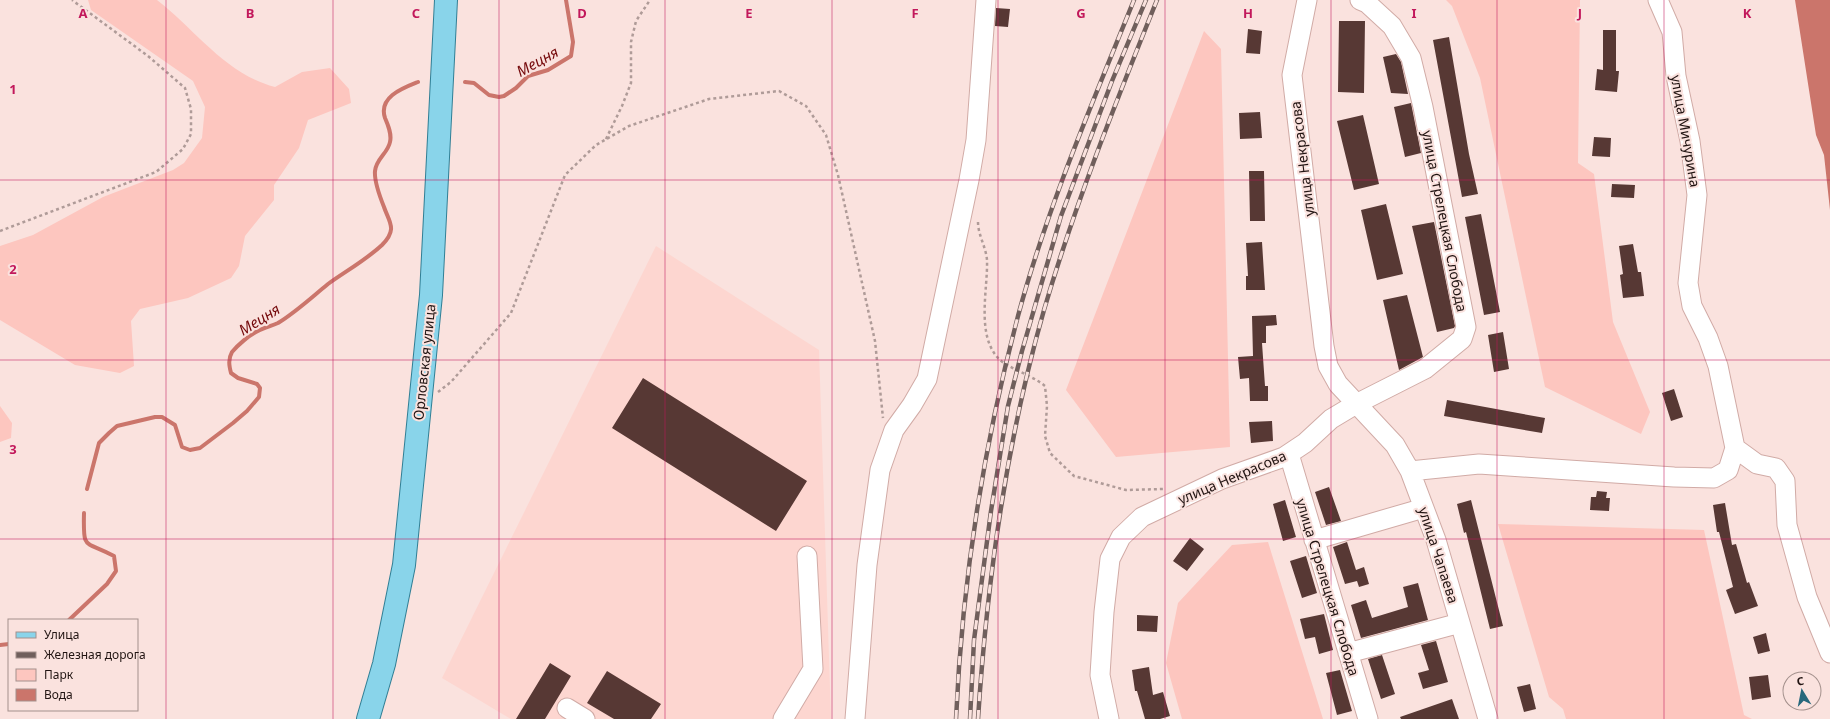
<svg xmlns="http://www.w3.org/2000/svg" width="1830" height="719" font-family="'Noto Sans',sans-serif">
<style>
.built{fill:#fdd6d0}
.green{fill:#fdc6bf}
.water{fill:#cb756b}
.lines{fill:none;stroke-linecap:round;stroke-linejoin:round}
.stream{stroke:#cb756b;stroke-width:4}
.building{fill:#573834}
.minor-casing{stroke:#d1aba6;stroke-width:21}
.major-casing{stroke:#317f95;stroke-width:24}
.path{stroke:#af9b98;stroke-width:2.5;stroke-dasharray:3 3;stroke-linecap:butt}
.minor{stroke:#fff;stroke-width:19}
.major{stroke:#89d4ea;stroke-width:22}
.rail-casing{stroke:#705f5c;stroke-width:4.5}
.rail{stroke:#fae2de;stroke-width:3;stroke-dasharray:9;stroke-linecap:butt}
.grid{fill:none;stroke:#c2185b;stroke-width:1;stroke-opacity:0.55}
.labels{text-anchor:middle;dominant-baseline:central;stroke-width:4;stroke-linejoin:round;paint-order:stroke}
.street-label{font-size:14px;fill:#211412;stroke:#fae2de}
.water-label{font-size:15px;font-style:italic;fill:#74080a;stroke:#fae2de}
.grid-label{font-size:13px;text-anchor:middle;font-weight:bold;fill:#c2185b;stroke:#fae2de;stroke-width:4;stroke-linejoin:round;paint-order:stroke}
</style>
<rect width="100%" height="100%" fill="#fae2de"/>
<path class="built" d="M 656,246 L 819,350 L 831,719 L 511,719 L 442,678 Z"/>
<path class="green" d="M 88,0 L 157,0 C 196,30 225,74 275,87 L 302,72 L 330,68 L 349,89 L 351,103 L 308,120 L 299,148 L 274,185 L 274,200 L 245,236 L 239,266 L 231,278 L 188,298 L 140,309 L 131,321 L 134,366 L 120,373 L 75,365 L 0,320 L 0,246 L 33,235 L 103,197 L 173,170 L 184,163 L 202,138 L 205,107 L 193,81 L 91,10 Z
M 1446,0 L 1580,0 L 1578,163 L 1594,174 L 1613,322 L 1650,412 L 1641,434 L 1545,387 L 1480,78 L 1452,6 Z
M 1204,31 L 1221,49 L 1230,447 L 1116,457 L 1066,390 Z
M 0,406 L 12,423 L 11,438 L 0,442 Z
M 1498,524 L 1704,530 L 1744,715 L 1752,719 L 1566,719 L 1563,709 L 1549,697 Z
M 1268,542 L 1323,719 L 1182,719 L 1166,663 L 1178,603 L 1232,545 Z"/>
<path class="water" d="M 1795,0 L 1830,0 L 1830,210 L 1824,155 L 1816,135 Z"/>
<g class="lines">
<path class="stream" d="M 465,82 L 474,83 L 489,95 L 499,97 L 504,96 L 516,88 L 528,76 L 548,70 L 571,56 L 573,42 L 566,0
M 87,489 L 99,443 L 109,433 L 117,426 L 155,417 L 162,417 L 175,425 L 182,447 L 190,450 L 200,448 L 233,423 L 247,411 L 259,397 L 260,388 L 257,384 L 238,378 L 231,373 C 229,365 228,359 232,352 C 238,345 249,335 258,331 C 264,328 271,326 278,323 C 296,312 312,297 328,284 C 346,271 366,260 382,245 C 398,229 389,222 384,207 C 380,197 374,182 375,171 C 376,159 388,153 390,142 C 392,134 388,125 385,118 C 378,97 403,88 418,82
M 69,620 L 107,584 L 116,571 L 114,556 C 84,540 83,551 84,513
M 0,645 L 9,644"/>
</g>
<path class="building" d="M 996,8 L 1010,9 L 1008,27 L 995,26 Z
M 1339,21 L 1365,21 L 1364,93 L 1338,92 Z
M 1248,29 L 1262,31 L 1260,54 L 1246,53 Z
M 1603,30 L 1616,30 L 1616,71 L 1619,71 L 1617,92 L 1595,90 L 1597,69 L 1603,70 Z
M 1449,37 L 1469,154 L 1478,194 L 1462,197 L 1433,40 Z
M 1396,54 L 1401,62 L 1408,94 L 1391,93 L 1383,57 Z
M 1411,103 L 1421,153 L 1405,157 L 1394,107 Z
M 1260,112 L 1262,138 L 1240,139 L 1239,113 Z
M 1363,115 L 1379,184 L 1354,190 L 1337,121 Z
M 1594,137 L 1611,138 L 1610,157 L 1592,156 Z
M 1249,171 L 1264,171 L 1265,221 L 1250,221 Z
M 1612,184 L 1635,185 L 1634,198 L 1611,197 Z
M 1386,204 L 1403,274 L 1377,280 L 1361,210 Z
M 1481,214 L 1500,312 L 1484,315 L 1465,217 Z
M 1434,222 L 1455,326 L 1454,328 L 1437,332 L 1412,226 Z
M 1262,242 L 1265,290 L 1246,290 L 1246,276 L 1248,276 L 1246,243 Z
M 1633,244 L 1638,272 L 1641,272 L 1644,296 L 1623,298 L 1620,275 L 1623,274 L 1619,246 Z
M 1407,295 L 1423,357 L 1399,370 L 1383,300 Z
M 1276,315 L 1277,325 L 1266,326 L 1266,343 L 1262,343 L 1265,386 L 1268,386 L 1268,401 L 1250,401 L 1249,378 L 1240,379 L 1238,357 L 1253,356 L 1252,316 Z
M 1503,332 L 1509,369 L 1494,372 L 1488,335 Z
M 643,378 L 807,481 L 776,531 L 612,428 Z
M 1674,389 L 1683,417 L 1671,421 L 1662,393 Z
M 1447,400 L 1545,418 L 1542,433 L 1444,416 Z
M 1272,421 L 1273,441 L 1251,443 L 1249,422 Z
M 1329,487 L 1341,521 L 1326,525 L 1315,492 Z
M 1597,491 L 1607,492 L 1606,498 L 1610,498 L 1609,511 L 1590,510 L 1591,497 L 1596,497 Z
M 1285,500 L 1296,537 L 1283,541 L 1273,504 Z
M 1471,500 L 1503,626 L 1490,629 L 1466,532 L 1464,533 L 1457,504 Z
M 1725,503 L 1732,545 L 1736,544 L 1747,583 L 1749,582 L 1758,606 L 1735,614 L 1726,590 L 1733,587 L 1719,532 L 1717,532 L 1713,505 Z
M 1190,538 L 1204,549 L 1187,571 L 1173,561 Z
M 1347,542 L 1356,570 L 1364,567 L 1369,584 L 1359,587 L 1357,581 L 1345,584 L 1333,547 Z
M 1306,556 L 1317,593 L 1302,598 L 1290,561 Z
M 1418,583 L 1428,620 L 1361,638 L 1351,605 L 1366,600 L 1372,618 L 1408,607 L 1403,587 Z
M 1324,614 L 1333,650 L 1319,654 L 1315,637 L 1305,639 L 1300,619 Z
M 1137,615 L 1158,616 L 1157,632 L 1137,631 Z
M 1766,633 L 1770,651 L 1758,654 L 1753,637 Z
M 1436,641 L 1448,682 L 1423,689 L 1418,673 L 1429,670 L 1421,645 Z
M 1382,655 L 1395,694 L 1381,699 L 1368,659 Z
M 550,663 L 571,676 L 545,719 L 516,719 Z
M 1149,667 L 1153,695 L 1163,692 L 1170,716 L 1160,719 L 1145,719 L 1137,691 L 1135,691 L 1132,670 Z
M 1340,670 L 1352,711 L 1337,715 L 1326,673 Z
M 607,671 L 661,704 L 651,719 L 614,719 L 587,703 Z
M 1768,675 L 1771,697 L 1752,700 L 1749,677 Z
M 1530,684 L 1536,709 L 1524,712 L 1517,687 Z
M 1452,699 L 1459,719 L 1401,719 L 1400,717 Z"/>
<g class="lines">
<defs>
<path id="minor" d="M 1307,0 L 1292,75 L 1324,346 L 1328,366 L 1338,384 L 1395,445 L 1410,471 L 1436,540 L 1488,719
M 1658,0 L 1672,32 L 1676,76 L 1690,141 L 1697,195 L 1688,283 L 1692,306 L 1708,338 L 1718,366 L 1735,448 L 1757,464 L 1776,468 L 1785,481 L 1787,525 L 1807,597 L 1830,653
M 1289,454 L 1368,719
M 1410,471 L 1479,464 L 1674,477 L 1714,478 L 1728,470 L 1735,448
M 1314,540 L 1424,508
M 1348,653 L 1460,623
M 567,708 L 585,719
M 783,719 L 813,669 L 807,556
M 855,719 L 867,565 L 880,470 L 894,430 L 912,405 L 927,379 L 969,180 L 976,140 L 986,0
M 1109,719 L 1100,675 L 1104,612 L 1110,559 L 1121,537 L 1142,517 L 1222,479 L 1284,457 L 1305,443 L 1331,419 L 1356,404 L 1425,369 L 1462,339 L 1466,327 L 1423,107 L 1411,58 L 1392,26 L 1367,3 L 1360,0"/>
<path id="major" d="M 368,719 L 384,664 L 404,565 L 431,295 L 446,0"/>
</defs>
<use href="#minor" class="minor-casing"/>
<use href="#major" class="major-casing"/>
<path class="path" d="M 606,139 L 622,106 L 631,83 L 631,42 L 636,21 L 650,0
M 978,222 C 978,235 986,247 987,260 C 988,289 976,334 998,358 C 1007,368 1032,375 1045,386 L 1047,406 L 1045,436 L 1050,453 L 1074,476 L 1126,490 L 1163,489
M 0,231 L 156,172 L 183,149 L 191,134 L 191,109 L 185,88 L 148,56 L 72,0
M 438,392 L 451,382 L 511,313 L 565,175 L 596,145 L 629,126 L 709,99 L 779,91 L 806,106 L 826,135 L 838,175 L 875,341 L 883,418"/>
<use href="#minor" class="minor"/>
<use href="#major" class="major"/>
<defs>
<path id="rail" d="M 956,719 C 962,583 983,448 1018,316 C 1047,208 1092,104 1134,0
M 970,719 L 974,640 L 991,511 L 1008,406 L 1022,351 L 1061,216 L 1112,81 L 1146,0
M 978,719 C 987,580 1006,443 1044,310 C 1075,204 1116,102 1157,0"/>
</defs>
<use href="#rail" class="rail-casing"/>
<use href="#rail" class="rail"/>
</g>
<path class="grid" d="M 166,0 L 166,719M 333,0 L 333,719M 499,0 L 499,719M 665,0 L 665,719M 832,0 L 832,719M 998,0 L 998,719M 1165,0 L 1165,719M 1331,0 L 1331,719M 1497,0 L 1497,719M 1664,0 L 1664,719M 0,180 L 1830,180M 0,360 L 1830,360M 0,539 L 1830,539"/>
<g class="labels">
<g class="street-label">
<text transform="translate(1686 131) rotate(80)">улица Мичурина</text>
<text transform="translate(1302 159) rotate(-97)">улица Некрасова</text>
<text transform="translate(1445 221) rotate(79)">улица Стрелецкая Слобода</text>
<text transform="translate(424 362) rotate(-84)">Орловская улица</text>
<text transform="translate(1232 477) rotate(-23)">улица Некрасова</text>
<text transform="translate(1439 555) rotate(72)">улица Чапаева</text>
<text transform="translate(1328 587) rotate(73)">улица Стрелецкая Слобода</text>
</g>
<g class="water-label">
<text transform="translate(537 61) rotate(-29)">Мецня</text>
<text transform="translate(259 319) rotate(-32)">Мецня</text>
</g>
</g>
<g class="grid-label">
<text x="83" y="18">A</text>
<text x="250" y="18">B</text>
<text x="416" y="18">C</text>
<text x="582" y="18">D</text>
<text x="749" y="18">E</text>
<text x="915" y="18">F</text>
<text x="1081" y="18">G</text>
<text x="1248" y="18">H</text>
<text x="1414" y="18">I</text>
<text x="1580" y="18">J</text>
<text x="1747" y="18">K</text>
<text x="13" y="94">1</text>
<text x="13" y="274">2</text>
<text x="13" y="454">3</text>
</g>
<rect x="8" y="619" width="130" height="92" fill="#fae2de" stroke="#a3908c"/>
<rect x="16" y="632" width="20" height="6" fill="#89d4ea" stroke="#a3908c"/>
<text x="44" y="639" font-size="12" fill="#211412">Улица</text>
<rect x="16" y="652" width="20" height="6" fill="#705f5c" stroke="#a3908c"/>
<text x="44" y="659" font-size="12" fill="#211412">Железная дорога</text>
<rect x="16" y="669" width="20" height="12" fill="#fdc6bf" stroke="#a3908c"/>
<text x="44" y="679" font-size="12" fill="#211412">Парк</text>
<rect x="16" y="689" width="20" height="12" fill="#cb756b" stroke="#a3908c"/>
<text x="44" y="699" font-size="12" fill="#211412">Вода</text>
<g transform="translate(1802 691) rotate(350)"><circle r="19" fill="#fae2de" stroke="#a3908c"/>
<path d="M0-3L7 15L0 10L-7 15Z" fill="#27687c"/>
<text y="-6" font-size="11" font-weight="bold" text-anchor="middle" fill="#211412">С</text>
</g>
</svg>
